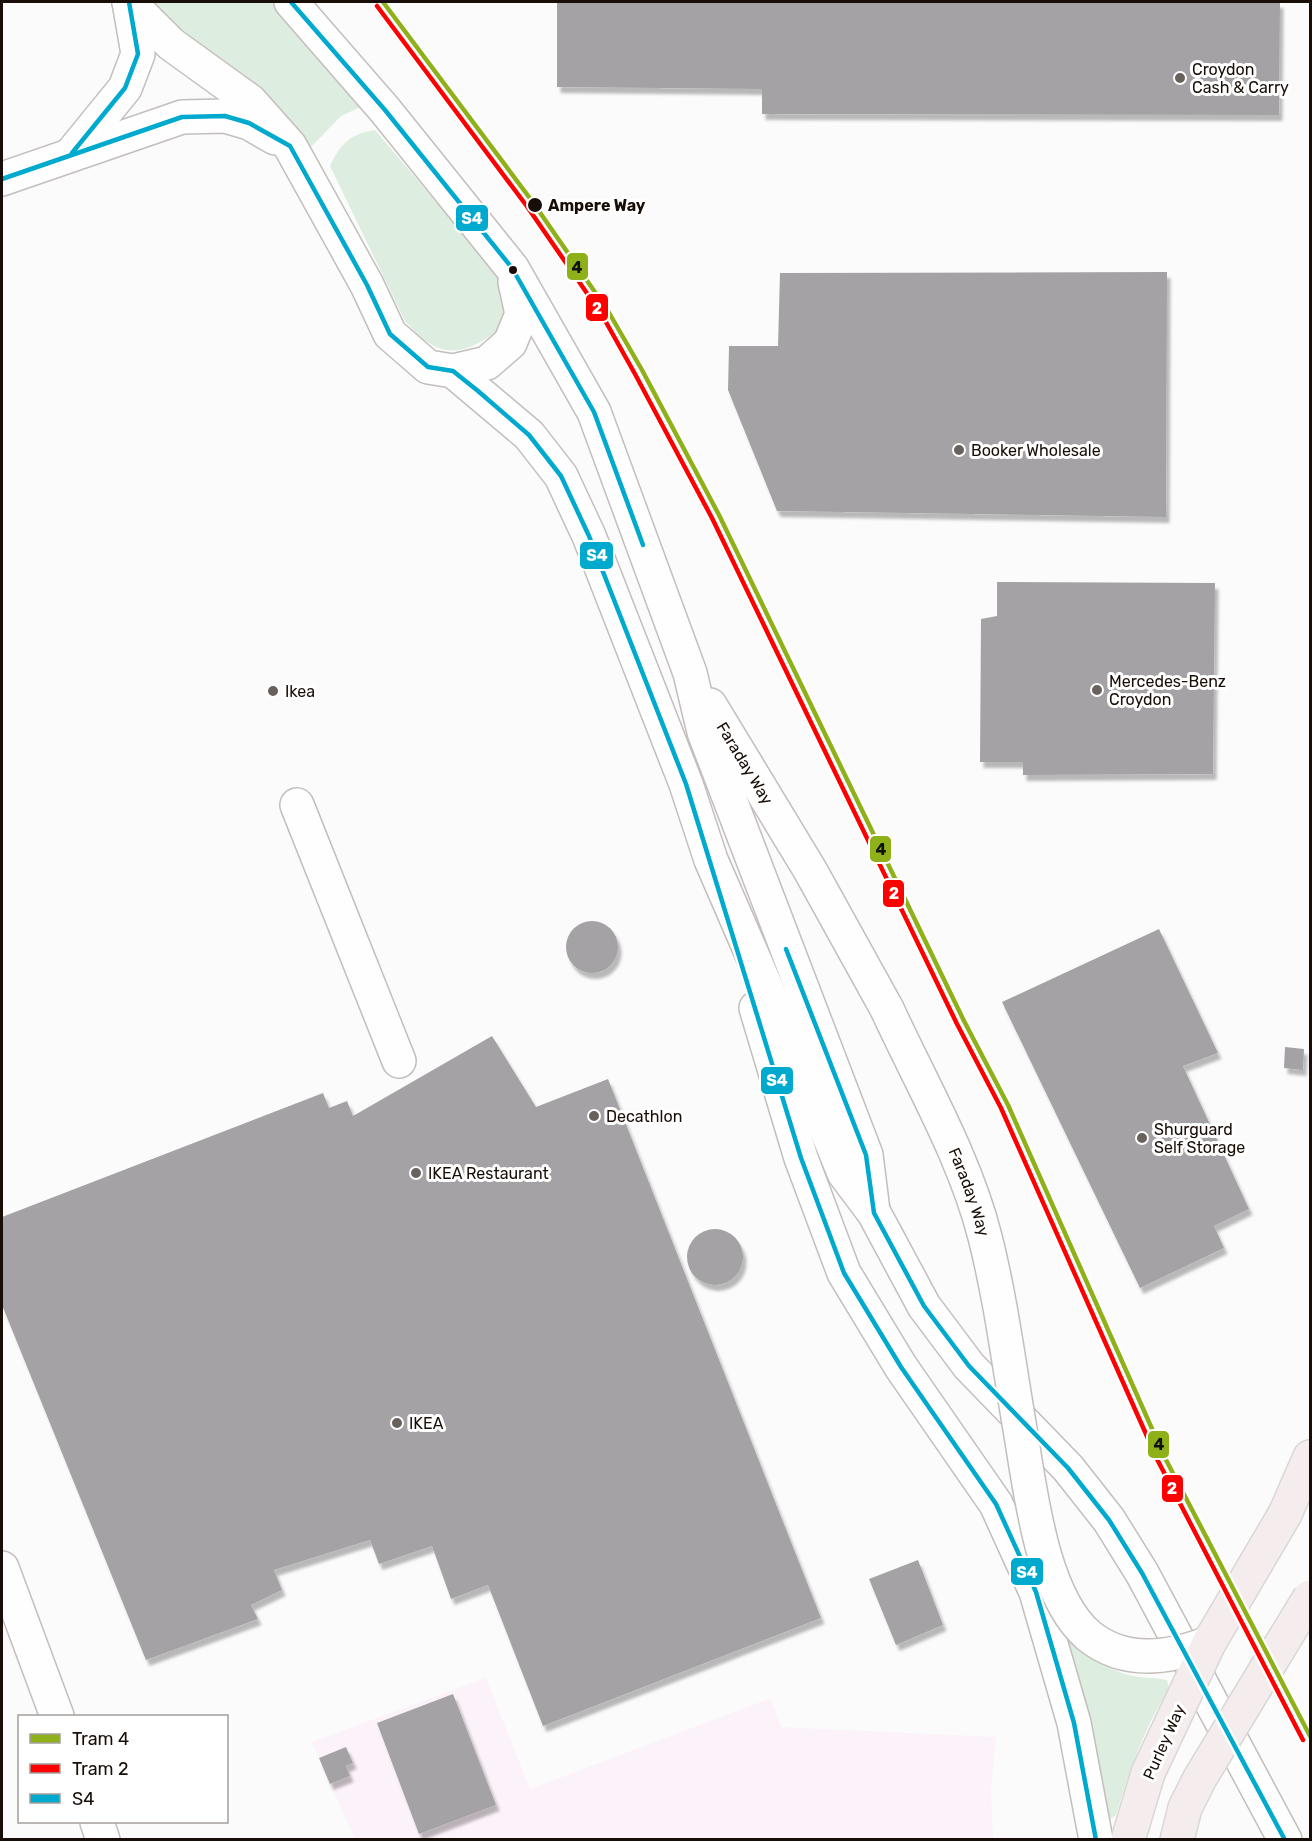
<svg xmlns="http://www.w3.org/2000/svg" width="1312" height="1841" font-family="Rubik,sans-serif">
<style>
.industrial{fill:#fcf2f9}
.green{fill:#ddede0}
.building{fill:#a5a2a6;filter:url(#shadow)}
.lines{fill:none;stroke-linecap:round;stroke-linejoin:round}
.minor-casing{stroke:#c3bebb;stroke-width:36}
.highway-casing{stroke:#d9d7d6;stroke-width:36}
.minor{stroke:#fefefe;stroke-width:33}
.highway{stroke:#f5eded;stroke-width:33}
.minor-bridge-casing{stroke:#c3bebb;stroke-width:36;stroke-linecap:butt}
.highway-bridge-casing{stroke:#d9d7d6;stroke-width:36;stroke-linecap:butt}
.minor-bridge{stroke:#fefefe;stroke-width:33}
.highway-bridge{stroke:#f5eded;stroke-width:33}
.bus-1-casing{stroke:#fff;stroke-width:9}
.bus-1{stroke:#00a9ce;stroke-width:4.5}
.tram-1-casing{stroke:#fff;stroke-width:9}
.tram-2-casing{stroke:#fff;stroke-width:9}
.tram-1{stroke:#8eb018;stroke-width:4.5}
.tram-2{stroke:#f00;stroke-width:4.5}
.poi-dot{fill:#68615c;stroke:#fff;stroke-width:2}
.stop-dot{fill:#190e07;stroke:#fff;stroke-width:2}
.labels{text-anchor:middle;dominant-baseline:central;stroke-width:6;stroke-linejoin:round;paint-order:stroke}
.poi-label{font-size:16px;fill:#190e07;stroke:#fff;text-anchor:start}
.stop-label{font-size:16px;font-weight:bold;fill:#190e07;stroke:#fff;text-anchor:start}
.street-label{font-size:16px;fill:#190e07;stroke:#fff}
.line-badge{stroke:#fff;stroke-width:2}
.badge-label{font-size:16px;text-anchor:middle;font-weight:bold;fill:#fff}
.pale-badge-label{font-size:16px;text-anchor:middle;font-weight:bold;fill:#111}
</style>
<defs>
<filter id="shadow"><feDropShadow dx="3.5" dy="6" stdDeviation="1.5" flood-color="#0004"/></filter>
</defs>
<rect width="100%" height="100%" fill="#fbfbfb"/>
<path class="industrial" d="M 486,1678 L 530,1789 L 771,1698 L 781,1727 L 996,1737 L 991,1789 L 993,1839 L 355,1839 L 312,1742 Z"/>
<path class="green" d="M 147,2 L 274,2 L 361,107 L 341,116 L 311,147 C 294,124 278,104 257,85 C 222,55 179,35 147,2 Z
M 375,130 L 502,280 C 504,296 507,315 497,330 C 494,335 486,338 482,341 C 448,361 428,347 405,321 L 330,166 C 341,143 350,134 375,130 Z
M 1057,1614 C 1078,1639 1100,1670 1133,1676 C 1145,1678 1156,1678 1167,1680 L 1169,1689 C 1144,1728 1129,1772 1116,1815 L 1110,1819 L 1106,1811 Z"/>
<path class="building" d="M 557,2 L 1280,2 L 1279,115 L 762,114 L 762,89 L 557,87 Z
M 1167,272 L 1166,517 L 777,511 L 728,390 L 729,346 L 778,346 L 780,273 Z
M 997,582 L 1215,583 L 1213,774 L 1023,775 L 1023,762 L 980,762 L 981,619 L 997,616 Z
M566 947a26 26 0 1 1 52 0a26 26 0 1 1-52 0Z
M 1159,929 L 1218,1053 L 1183,1066 L 1249,1209 L 1214,1226 L 1224,1248 L 1140,1288 L 1002,1002 Z
M 492,1036 L 536,1107 L 608,1079 L 821,1618 L 543,1726 L 488,1585 L 451,1599 L 432,1546 L 379,1564 L 370,1540 L 274,1570 L 282,1590 L 251,1605 L 258,1619 L 146,1660 L 2,1305 L 2,1217 L 323,1093 L 329,1108 L 347,1101 L 353,1116 Z
M 1285,1047 L 1304,1049 L 1303,1070 L 1284,1068 Z
M687 1257a28 28 0 1 1 56 0a28 28 0 1 1-56 0Z
M 918,1560 L 943,1625 L 896,1645 L 869,1579 Z
M 453,1694 L 496,1805 L 419,1834 L 377,1723 Z
M 346,1747 L 353,1763 L 346,1766 L 350,1776 L 330,1784 L 319,1758 Z"/>
<g class="lines">
<defs>
<g id="minor">
<path d="M 129,2 L 171,44 L 250,101 L 290,146 L 367,285 L 390,334 L 428,367 L 453,371 L 487,363 L 510,343 L 522,314 L 515,282"/>
<path d="M 291,2 L 385,110 L 512,268 L 594,412 L 690,673 L 704,732 L 866,1155 L 873,1211"/>
<path d="M 72,153 L 125,88 L 138,54 L 129,2"/>
<path d="M 2,179 L 182,117 L 225,116 L 249,123 L 275,138"/>
<path d="M 453,371 L 529,435 L 561,476 L 589,536 L 686,784 L 711,860 L 804,1074 L 844,1173 L 874,1213 L 924,1306 L 969,1366 L 1068,1468 L 1109,1520 L 1142,1573 L 1285,1840"/>
<path id="s1" d="M 710,705 L 810,870 L 887,1009"/>
<path d="M 297,805 L 399,1061"/>
<path d="M 756,1008 L 801,1158 L 844,1273 L 901,1367 L 996,1504 L 1036,1592 L 1074,1723 L 1096,1840"/>
<path d="M 2,1568 L 57,1716"/>
<path d="M 97,1822 L 103,1840"/>
</g>
<path id="highway" d="M 1285,1514 L 1310,1457
M 1128,1840 L 1148,1773
M 1177,1840 L 1185,1808"/>
</defs>
<use href="#minor" class="minor-casing"/>
<use href="#highway" class="highway-casing"/>
<use href="#minor" class="minor"/>
<use href="#highway" class="highway"/>
<defs>
<g id="minor-bridge">
<path id="s2" d="M 887,1009 C 921,1083 965,1158 985,1237 C 1001,1300 1009,1365 1020,1429 C 1030,1487 1041,1596 1089,1636 C 1125,1665 1169,1658 1209,1643"/>
</g>
<path id="highway-bridge" d="M 1148,1773 L 1209,1643 L 1285,1514
M 1185,1808 L 1200,1778 L 1310,1597"/>
</defs>
<use href="#minor-bridge" class="minor-bridge-casing"/>
<use href="#highway-bridge" class="highway-bridge-casing"/>
<use href="#minor-bridge" class="minor-bridge"/>
<use href="#highway-bridge" class="highway-bridge"/>
<defs>
<path id="bus-1" d="M 291,2 L 385,110 L 512,268 L 594,412 L 643,545
M 72,153 L 125,88 L 138,54 L 129,2
M 2,179 L 182,117 L 225,116 L 249,123 L 290,146 L 367,285 L 390,334 L 428,367 L 453,371 L 478,391 L 529,435 L 561,476 L 589,536 L 686,784 L 801,1158 L 844,1273 L 901,1367 L 996,1504 L 1036,1592 L 1074,1723 L 1096,1840
M 786,949 L 866,1155 L 874,1213 L 924,1306 L 969,1366 L 1068,1468 L 1109,1520 L 1142,1573 L 1285,1840"/>
</defs>
<use href="#bus-1" class="bus-1-casing"/>
<use href="#bus-1" class="bus-1"/>
<defs>
<path id="tram-1" d="M 383,2 L 532,201 L 608,311 L 642,370 L 719,515 L 964,1021 L 1008,1105 L 1165,1458 L 1310,1736"/>
<path id="tram-2" d="M 377,6 L 526,205 L 602,315 L 635,374 L 712,518 L 957,1024 L 1001,1108 L 1158,1461 L 1303,1740"/>
</defs>
<use href="#tram-1" class="tram-1-casing"/>
<use href="#tram-2" class="tram-2-casing"/>
<use href="#tram-1" class="tram-1"/>
<use href="#tram-2" class="tram-2"/>
</g>
<g class="poi-dot">
<circle cx="1180" cy="78" r="6"/>
<circle cx="959" cy="450" r="6"/>
<circle cx="1097" cy="690" r="6"/>
<circle cx="273" cy="691" r="6"/>
<circle cx="594" cy="1116" r="6"/>
<circle cx="1142" cy="1138" r="6"/>
<circle cx="416" cy="1173" r="6"/>
<circle cx="397" cy="1423" r="6"/>
</g>
<g class="stop-dot">
<circle cx="535" cy="205" r="8"/>
<circle cx="513" cy="270" r="5"/>
</g>
<g class="labels">
<g class="poi-label">
<text x="1192" y="69">Croydon<tspan x="1192" dy="18">Cash &amp; Carry</tspan></text>
<text x="971" y="450">Booker Wholesale</text>
<text x="1109" y="681">Mercedes-Benz<tspan x="1109" dy="18">Croydon</tspan></text>
<text x="285" y="691">Ikea</text>
<text x="606" y="1116">Decathlon</text>
<text x="1154" y="1129">Shurguard<tspan x="1154" dy="18">Self Storage</tspan></text>
<text x="428" y="1173">IKEA Restaurant</text>
<text x="409" y="1423">IKEA</text>
</g>
<g class="stop-label">
<text x="548" y="205">Ampere Way</text>
</g>
<g class="street-label">
<text stroke="none"><textPath href="#s1" startOffset="68">Faraday Way</textPath></text>
<text stroke="none"><textPath href="#s2" startOffset="201">Faraday Way</textPath></text>
<text transform="translate(1164 1742) rotate(-66)">Purley Way</text>
</g>
</g>
<g class="line-badge">
<rect x="455" y="204" width="34" height="28" rx="6" fill="#00a9ce"/>
<rect x="566" y="252" width="23" height="29" rx="6" fill="#8eb018"/>
<rect x="585" y="293" width="24" height="29" rx="6" fill="#f00"/>
<rect x="579" y="541" width="35" height="29" rx="6" fill="#00a9ce"/>
<rect x="869" y="835" width="23" height="28" rx="6" fill="#8eb018"/>
<rect x="882" y="879" width="23" height="29" rx="6" fill="#f00"/>
<rect x="760" y="1066" width="34" height="29" rx="6" fill="#00a9ce"/>
<rect x="1147" y="1430" width="23" height="29" rx="6" fill="#8eb018"/>
<rect x="1161" y="1474" width="23" height="29" rx="6" fill="#f00"/>
<rect x="1010" y="1557" width="34" height="29" rx="6" fill="#00a9ce"/>
</g>
<g class="badge-label">
<text x="472" y="224">S4</text>
<text x="597" y="314">2</text>
<text x="597" y="561">S4</text>
<text x="894" y="899">2</text>
<text x="777" y="1086">S4</text>
<text x="1172" y="1494">2</text>
<text x="1027" y="1578">S4</text>
</g>
<g class="pale-badge-label">
<text x="577" y="273">4</text>
<text x="881" y="855">4</text>
<text x="1159" y="1450">4</text>
</g>
<rect width="1312" height="1841" fill="none" stroke="#190e07" stroke-width="6"/>
<rect x="18" y="1715" width="210" height="108" fill="#ffffff" stroke="#a39f9c" stroke-width="1.5"/>
<rect x="30" y="1734" width="30" height="9" fill="#8eb018" stroke="#a39f9c" stroke-width="1.5"/>
<text x="72" y="1745" font-size="18" fill="#190e07">Tram 4</text>
<rect x="30" y="1764" width="30" height="9" fill="#ff0000" stroke="#a39f9c" stroke-width="1.5"/>
<text x="72" y="1775" font-size="18" fill="#190e07">Tram 2</text>
<rect x="30" y="1794" width="30" height="9" fill="#00a9ce" stroke="#a39f9c" stroke-width="1.5"/>
<text x="72" y="1805" font-size="18" fill="#190e07">S4</text>
</svg>
